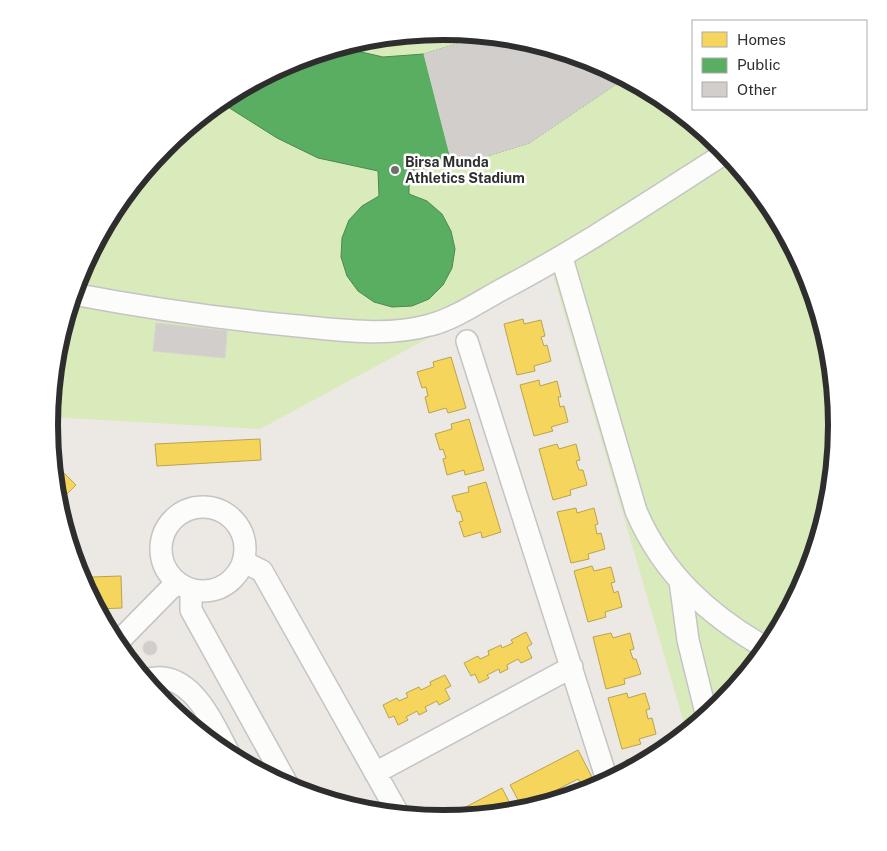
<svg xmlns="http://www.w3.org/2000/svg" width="887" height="851" font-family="'Public Sans',sans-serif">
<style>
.pitch{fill:#d9eabb}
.homes{fill:#f6d55c;stroke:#baa34e}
.public{fill:#5aae61;stroke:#4d8852}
.building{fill:#d1cecb;stroke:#d7d4d0}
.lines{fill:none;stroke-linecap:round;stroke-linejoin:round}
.minor-casing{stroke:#c5c4c5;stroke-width:24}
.minor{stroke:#fcfcfb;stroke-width:21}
.poi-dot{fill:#706f6e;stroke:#fff;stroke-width:2}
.labels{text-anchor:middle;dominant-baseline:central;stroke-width:5;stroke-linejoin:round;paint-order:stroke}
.poi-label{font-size:14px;font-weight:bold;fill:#2e2e2e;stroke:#fff;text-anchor:start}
.rim{fill:none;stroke:#2e2e2e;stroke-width:6}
</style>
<rect width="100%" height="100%" fill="#ece8e4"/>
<path class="pitch" d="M 443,31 L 521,39 L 595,61 L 663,98 L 722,147 L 771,207 L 808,275 L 830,349 L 838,426 L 830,503 L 808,577 L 771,645 L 722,704 L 687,733 L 552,271 L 260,429 L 50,417 C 55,369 60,319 80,273 C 128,166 216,85 328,51 C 341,47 355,41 368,39 C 393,35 419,34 443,31 Z"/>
<path class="homes" d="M 523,319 L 524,324 L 541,320 L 545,336 L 541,337 L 544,346 L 547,345 L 551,361 L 534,366 L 535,371 L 517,375 L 504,324 Z
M 451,357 L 466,408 L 448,413 L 446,408 L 429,413 L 425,397 L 428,396 L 426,387 L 422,388 L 417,372 L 434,367 L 433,362 Z
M 539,380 L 540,386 L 557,381 L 561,397 L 558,397 L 560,407 L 564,406 L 568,422 L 551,427 L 553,431 L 534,436 L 520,385 Z
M 469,419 L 484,470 L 465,475 L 464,470 L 447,475 L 443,459 L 446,458 L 443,449 L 440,450 L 435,434 L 452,429 L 451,424 Z
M 260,439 L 261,460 L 157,466 L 155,444 Z
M 557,444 L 559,449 L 576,444 L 580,460 L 576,461 L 579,470 L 583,470 L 587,485 L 570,490 L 571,495 L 553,500 L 539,449 Z
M 56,465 L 76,485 L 57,504 L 53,468 Z
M 486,482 L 501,532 L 482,538 L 481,532 L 464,537 L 459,522 L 463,521 L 460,511 L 457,512 L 452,496 L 469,492 L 468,487 Z
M 576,508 L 577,513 L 594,508 L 598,524 L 595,525 L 597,534 L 601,533 L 605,549 L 588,554 L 589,559 L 571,563 L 557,512 Z
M 592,566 L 594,571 L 611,567 L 615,582 L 611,583 L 614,593 L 618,591 L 622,607 L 605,612 L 606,617 L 588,622 L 574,571 Z
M 121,576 L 122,608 L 97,609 L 93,602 L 92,577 Z
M 526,632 L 532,644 L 527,647 L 532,658 L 521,663 L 518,659 L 507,665 L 508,669 L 500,673 L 499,669 L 487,675 L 489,678 L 479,683 L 475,674 L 471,676 L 464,663 L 478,656 L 480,659 L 489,655 L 488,651 L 501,645 L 502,648 L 513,643 L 511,640 Z
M 611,633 L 613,638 L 630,633 L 634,649 L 630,650 L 633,659 L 636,659 L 641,674 L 624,679 L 625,684 L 606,689 L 593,637 Z
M 445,675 L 451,686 L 445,689 L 450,699 L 439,705 L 437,701 L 425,707 L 427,711 L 419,715 L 417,711 L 406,717 L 408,720 L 398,725 L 394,716 L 389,718 L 383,705 L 397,698 L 399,701 L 408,697 L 406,693 L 419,687 L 421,690 L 431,685 L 430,682 Z
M 627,693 L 628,698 L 645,693 L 650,709 L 646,710 L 648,719 L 652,718 L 656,734 L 639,739 L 641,744 L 622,749 L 608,698 Z
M 578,750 L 593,779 L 581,784 L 578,779 L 531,803 L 534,808 L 524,811 L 510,785 Z
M 645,755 L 646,760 L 654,758 L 629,771 L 626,760 Z
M 502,788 L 515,813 L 441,820 Z"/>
<path class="public" d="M 478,35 L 521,39 L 595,61 L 625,78 L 529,143 L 490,155 L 409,171 L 409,194 L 427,201 L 442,214 L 451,231 L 455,249 L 452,268 L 443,285 L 429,299 L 412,306 L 392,307 L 374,302 L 358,291 L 347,276 L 341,257 L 342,238 L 349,220 L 362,206 L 379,196 L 378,171 L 318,158 L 277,138 L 220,102 L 293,61 L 340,47 L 383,57 L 424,54 L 470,40 Z"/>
<path class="building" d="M 478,35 L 521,39 L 595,61 L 625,78 L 529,143 L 490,155 L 452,163 L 424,54 L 470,40 Z
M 156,323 L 227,331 L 225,358 L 153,351 Z
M143 648a7 7 0 1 1 14 0a7 7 0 1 1-14 0Z"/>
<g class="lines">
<defs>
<path id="minor" d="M 562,258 L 636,511 C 663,574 709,616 768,649
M 73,294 C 147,308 223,319 298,326 C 342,330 387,337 430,325 C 454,319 479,302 501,290 C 579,249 652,200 727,152
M 467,341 L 608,783
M161 549a42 42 0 1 1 84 0a42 42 0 1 1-84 0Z
M 244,562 L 262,571 L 399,815
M 680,581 L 688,640 L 707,717
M 191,591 L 191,610 L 290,789
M 116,644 L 176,583
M 145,680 C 191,666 213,724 231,757
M 375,773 L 572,667"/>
</defs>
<use href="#minor" class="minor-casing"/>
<use href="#minor" class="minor"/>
</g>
<circle class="poi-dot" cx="395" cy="170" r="5"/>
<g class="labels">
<g class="poi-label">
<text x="405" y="162">Birsa Munda<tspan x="405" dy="16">Athletics Stadium</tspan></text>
</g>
</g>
<path d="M0 0H887V851H0ZM58 425a385 385 0 1 1 770 0a385 385 0 1 1-770 0Z" fill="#fff" fill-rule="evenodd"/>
<path class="rim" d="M58 425a385 385 0 1 1 770 0a385 385 0 1 1-770 0Z"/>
<rect x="692" y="20" width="175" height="90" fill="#ffffff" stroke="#ababab"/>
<rect x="702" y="32" width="25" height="15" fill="#f6d55c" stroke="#ababab"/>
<text x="737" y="45" font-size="15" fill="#2e2e2e">Homes</text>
<rect x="702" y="58" width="25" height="15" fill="#5aae61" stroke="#ababab"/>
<text x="737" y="70" font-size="15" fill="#2e2e2e">Public</text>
<rect x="702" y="82" width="25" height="15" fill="#d1cecb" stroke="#ababab"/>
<text x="737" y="95" font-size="15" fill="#2e2e2e">Other</text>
</svg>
